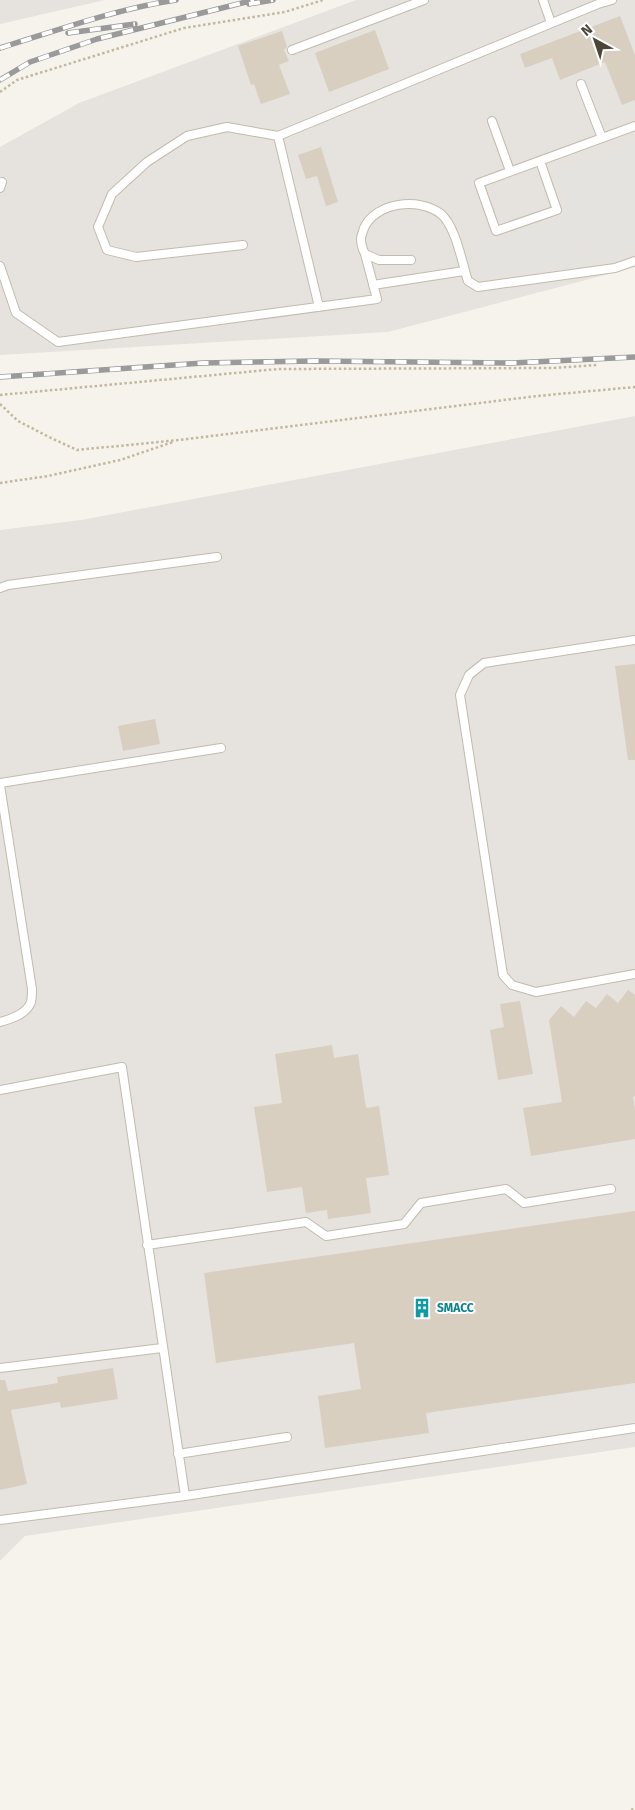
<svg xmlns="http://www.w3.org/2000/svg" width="635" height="1810" font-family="'Fira Sans',sans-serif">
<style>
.industrial{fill:#e6e2dd}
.parking{fill:#e5e3e0}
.building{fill:#d8cfc1}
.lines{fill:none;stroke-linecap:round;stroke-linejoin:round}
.service-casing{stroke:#c2bbae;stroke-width:10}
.path{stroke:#c4b79f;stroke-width:2.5;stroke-dasharray:2.5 2.5;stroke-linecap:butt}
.service{stroke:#fff;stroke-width:8}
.rail-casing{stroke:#9a9a9a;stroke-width:5.5}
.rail{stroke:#fff;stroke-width:4;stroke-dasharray:11;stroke-linecap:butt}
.labels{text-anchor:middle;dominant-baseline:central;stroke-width:4;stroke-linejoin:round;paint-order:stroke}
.culture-label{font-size:12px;font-weight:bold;fill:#0d838f;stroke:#fff;text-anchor:start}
</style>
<rect width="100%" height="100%" fill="#f6f3ec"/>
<path class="industrial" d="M 0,0 L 105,0 L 0,24 Z
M 356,0 L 635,0 L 635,267 L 388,332 L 0,355 L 0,147 L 79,103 Z
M 635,416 L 635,1447 L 25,1536 L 0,1561 L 0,530 L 81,520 Z"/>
<path class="parking" d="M 635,146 L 635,247 L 600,259 L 583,244 L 554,173 Z
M 570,217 L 576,234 L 566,239 L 590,265 L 485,275 L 473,247 Z"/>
<path class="building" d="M 620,16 L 635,55 L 635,100 L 622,105 L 605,62 L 560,80 L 552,58 L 525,68 L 520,54 Z
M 375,30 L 389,69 L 329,92 L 315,53 Z
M 282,31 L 287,47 L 284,50 L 289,61 L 279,65 L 290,94 L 261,104 L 254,84 L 251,85 L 238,46 Z
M 321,147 L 338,202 L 326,206 L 317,176 L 306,179 L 298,155 Z
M 635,664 L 635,760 L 628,760 L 615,666 Z
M 155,719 L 160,744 L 123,751 L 118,726 Z
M 628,990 L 635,995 L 635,1096 L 633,1097 L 635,1111 L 635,1139 L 531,1156 L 523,1108 L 562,1102 L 549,1020 L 561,1006 L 574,1017 L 586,1001 L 596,1008 L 607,994 L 618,1003 Z
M 520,1001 L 533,1074 L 498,1080 L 490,1030 L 504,1027 L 500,1004 Z
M 332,1045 L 334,1058 L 358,1054 L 366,1108 L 379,1106 L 389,1175 L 366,1178 L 371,1213 L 328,1219 L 327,1210 L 306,1213 L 302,1187 L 267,1192 L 254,1107 L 282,1103 L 275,1054 Z
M 635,1211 L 635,1383 L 426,1413 L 429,1433 L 325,1448 L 318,1396 L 361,1389 L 354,1343 L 216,1363 L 204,1273 Z
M 113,1368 L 118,1399 L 61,1408 L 60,1402 L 11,1410 L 27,1484 L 0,1490 L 0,1380 L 5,1380 L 8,1391 L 58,1383 L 57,1377 Z"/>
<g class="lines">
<defs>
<path id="service" d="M 543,0 L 551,23
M 292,50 L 424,0
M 581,84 L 602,138
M 492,121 L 510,171
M 278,136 L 319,307
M 540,161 L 557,210 L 496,231 L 479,183 L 635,126
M 0,188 L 2,182
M 243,245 L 136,257 L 107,250 L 98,227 L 112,194 L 147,162 L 187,136 L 227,127 L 278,136 L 598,4 L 612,0
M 411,260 L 379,260 L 365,254 C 363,250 361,244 361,239 C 361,236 363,232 364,228 C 376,202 419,197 441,214 C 456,227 462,263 468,281 L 478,287 L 615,268 L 635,261
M 0,266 L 16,313 L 58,342 L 377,299 L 365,254
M 373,285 L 464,271
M 0,588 L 8,585 L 217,557
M 635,640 L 484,663 L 469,675 L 460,695 L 503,975 L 512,985 L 536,992 L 635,974
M 0,783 L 221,748
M 0,785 L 32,989 C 32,993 32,998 31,1002 C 27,1014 11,1019 0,1022
M 0,1090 L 122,1067 L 185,1496
M 147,1245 L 306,1222 L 326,1236 L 404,1224 L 421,1203 L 506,1189 L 524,1203 L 611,1189
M 0,1368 L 162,1348
M 178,1454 L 287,1437
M 0,1520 L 185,1496 L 635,1428"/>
</defs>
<use href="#service" class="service-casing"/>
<path class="path" d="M 0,92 L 17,80 L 184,28 L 285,12 L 323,0
M 0,395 L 278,369 L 552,368 L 597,365
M 0,404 L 18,421 L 51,438 L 77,450 L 179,440 L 537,396 L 635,387
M 0,483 L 48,476 L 120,460 L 173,442
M 631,1810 L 635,1808"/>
<use href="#service" class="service"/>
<defs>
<path id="rail" d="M 249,4 L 273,0
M 68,33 L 135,24
M 0,48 C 58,30 116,9 176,0
M 0,80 L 30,62 L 97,39 L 254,0
M 0,377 L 203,363 L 315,361 L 512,363 L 635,357"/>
</defs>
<use href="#rail" class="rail-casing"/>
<use href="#rail" class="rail"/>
</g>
<defs>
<symbol id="building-bare" viewBox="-9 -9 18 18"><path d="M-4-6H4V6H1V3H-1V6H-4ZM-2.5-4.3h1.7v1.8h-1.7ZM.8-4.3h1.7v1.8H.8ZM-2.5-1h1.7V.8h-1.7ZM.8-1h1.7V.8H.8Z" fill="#0f9aa8" stroke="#fff" stroke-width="2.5" paint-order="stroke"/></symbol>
</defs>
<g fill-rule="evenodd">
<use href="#building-bare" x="408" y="1294" width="28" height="28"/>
</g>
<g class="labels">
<g class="culture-label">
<text x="437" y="1308">SMACC</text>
</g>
</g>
<g transform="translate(595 40) rotate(320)" stroke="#ffffff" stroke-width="4" paint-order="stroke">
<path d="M0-4L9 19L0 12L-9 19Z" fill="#4b4439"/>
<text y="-8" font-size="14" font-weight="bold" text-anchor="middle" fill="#4b4439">N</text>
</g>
</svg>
